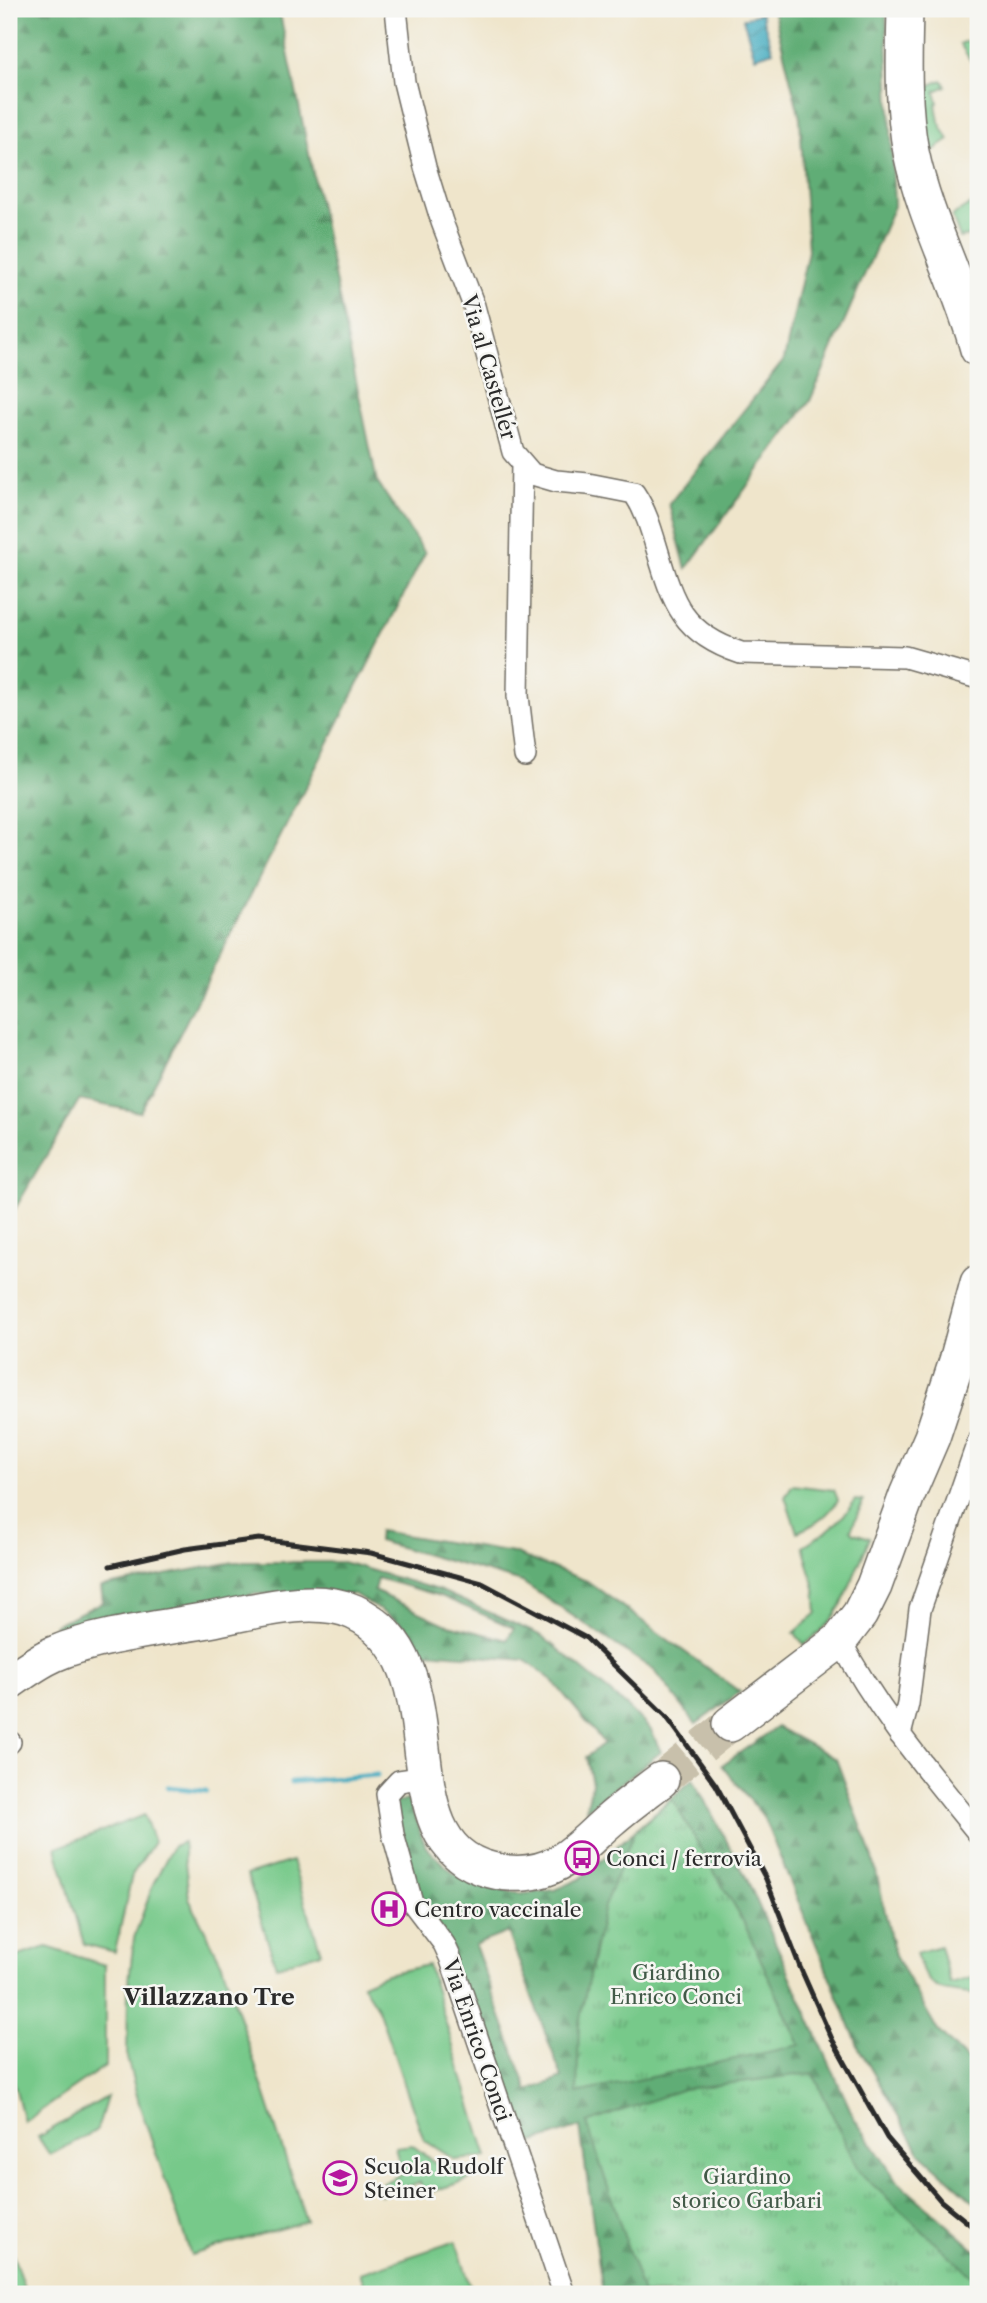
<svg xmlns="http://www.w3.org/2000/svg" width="987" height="2303" font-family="'Libre Caslon Text',serif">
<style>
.grass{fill:#77c98a;stroke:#517a5a;stroke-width:2}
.forest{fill:url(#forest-firs);stroke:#466c50;stroke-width:2;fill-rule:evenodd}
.park{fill:url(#park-tufts);stroke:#517a5a;stroke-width:2}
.water{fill:url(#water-waves);stroke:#356a75;stroke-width:2}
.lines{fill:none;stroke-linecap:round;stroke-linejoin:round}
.stream{stroke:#3faabf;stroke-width:5}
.primary-tunnel{stroke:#c8c0ab;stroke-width:35;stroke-dasharray:35 18;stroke-linecap:butt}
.minor-casing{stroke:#706c63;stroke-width:24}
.primary-casing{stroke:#706c63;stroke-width:38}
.minor{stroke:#fff;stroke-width:21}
.primary{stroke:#fff;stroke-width:35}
.rail{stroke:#2b2b2b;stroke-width:5}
.labels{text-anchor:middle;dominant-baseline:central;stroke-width:5;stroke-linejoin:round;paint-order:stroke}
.street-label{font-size:21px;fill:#2b2b2b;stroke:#f6f6f2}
.poi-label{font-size:21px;fill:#2b2b2b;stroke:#f6f6f2;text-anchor:start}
.park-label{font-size:21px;fill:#425a48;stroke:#f6f6f2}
.neighbourhood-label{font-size:23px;font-weight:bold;fill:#2b2b2b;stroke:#f6f6f2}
</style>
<defs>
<pattern id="forest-firs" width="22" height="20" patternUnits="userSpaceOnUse" patternTransform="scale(1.75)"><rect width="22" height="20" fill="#61ad76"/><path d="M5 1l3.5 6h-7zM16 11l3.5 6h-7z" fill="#508d61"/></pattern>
<pattern id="park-tufts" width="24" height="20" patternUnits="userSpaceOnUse" patternTransform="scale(1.75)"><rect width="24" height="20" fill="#77c98a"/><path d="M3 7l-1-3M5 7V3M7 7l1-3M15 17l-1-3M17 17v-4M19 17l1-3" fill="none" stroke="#62a371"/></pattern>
<pattern id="water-waves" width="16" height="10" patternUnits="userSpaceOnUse" patternTransform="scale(1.75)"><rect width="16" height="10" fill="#3faabf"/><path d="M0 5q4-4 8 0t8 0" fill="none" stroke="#358b9b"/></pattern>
</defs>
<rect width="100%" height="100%" fill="#f6f6f2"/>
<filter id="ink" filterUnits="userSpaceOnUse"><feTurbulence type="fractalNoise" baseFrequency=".0143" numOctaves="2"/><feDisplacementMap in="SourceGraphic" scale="14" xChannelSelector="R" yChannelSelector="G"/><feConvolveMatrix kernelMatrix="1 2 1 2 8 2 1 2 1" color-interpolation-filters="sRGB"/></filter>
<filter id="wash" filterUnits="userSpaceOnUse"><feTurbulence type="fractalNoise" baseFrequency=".00686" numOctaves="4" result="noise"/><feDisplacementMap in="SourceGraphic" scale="28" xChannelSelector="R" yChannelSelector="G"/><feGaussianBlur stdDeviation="1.57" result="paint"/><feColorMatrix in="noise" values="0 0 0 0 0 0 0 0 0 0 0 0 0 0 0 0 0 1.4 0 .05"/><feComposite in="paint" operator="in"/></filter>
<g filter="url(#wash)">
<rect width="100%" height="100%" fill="#efe5cb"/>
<path class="grass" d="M 978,36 L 978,72 L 960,44 Z
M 942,80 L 946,86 L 935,91 L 938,103 L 936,104 L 939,122 L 949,140 L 931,152 L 926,135 L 921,89 Z
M 978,200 L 978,241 L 968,236 L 960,238 L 952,216 Z
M 792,1485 L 834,1490 L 838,1500 C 828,1516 814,1526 797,1532 L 785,1497 Z
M 855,1500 L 863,1501 L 851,1530 L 854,1533 L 870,1538 L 843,1602 L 829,1623 L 805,1645 L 794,1633 L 817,1613 L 815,1588 L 803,1546 C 825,1533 841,1523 855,1500 Z
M 144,1815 L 154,1842 L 132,1875 L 115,1952 L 84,1944 L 56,1848 Z
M 183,1842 L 189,1899 L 222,1964 L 306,2221 L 191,2255 L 140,2107 L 127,2058 L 128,1989 L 134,1938 L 154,1882 L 173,1846 Z
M 292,1861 L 321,1952 L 276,1967 L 247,1875 Z
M 940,1946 L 950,1984 L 978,1976 L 978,1995 C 941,1990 928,1994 916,1953 Z
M 47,1947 L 105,1965 L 105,2066 L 24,2122 L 9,2062 L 9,1959 Z
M 428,1965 L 487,2157 L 455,2160 L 424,2140 L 378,2009 L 362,1984 L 386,1974 Z
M 107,2097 L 97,2130 L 50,2155 L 38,2137 Z
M 412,2145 L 436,2163 L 480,2176 L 424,2194 L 420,2182 L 381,2195 L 378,2185 L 402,2174 L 395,2147 Z
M 456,2241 L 471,2288 L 457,2292 L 457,2294 L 349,2294 L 348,2289 L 364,2284 L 360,2273 Z
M 9,2243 L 26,2294 L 27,2294 L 9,2294 Z"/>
<path class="forest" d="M 9,9 L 279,9 L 377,482 L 425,553 L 140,1112 L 79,1100 L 9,1219 Z
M 773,9 L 886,9 L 894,206 L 810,401 L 686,569 L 669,504 L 784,360 L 808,251 L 800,118 Z
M 379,1531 L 513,1553 L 587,1581 L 740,1692 L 696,1724 L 655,1671 L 522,1582 L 378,1541 Z
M 234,1562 L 343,1562 L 441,1591 L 542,1636 L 630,1709 L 651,1730 L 661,1752 L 586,1810 L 592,1783 L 586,1757 L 604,1743 L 552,1680 L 525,1660 L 425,1652 L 405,1626 L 354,1594 L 254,1594 L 59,1635 L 54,1625 L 103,1602 L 101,1587 ZM 377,1578 L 441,1596 L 514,1628 L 507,1640 L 445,1624 L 374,1591 Z
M 777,1727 L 836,1759 L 873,1858 L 895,1956 L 938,2031 L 978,2071 L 978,2205 L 920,2153 L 860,2050 L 763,1816 L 722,1765 Z
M 693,1779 L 745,1875 L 854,2118 L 898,2182 L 978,2252 L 978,2294 L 603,2294 L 580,2127 L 525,2145 L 421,1905 L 393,1802 L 408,1800 L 426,1847 L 454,1874 L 487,1888 L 522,1894 L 555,1890 L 580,1879 ZM 508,1932 L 562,2078 L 528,2091 L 475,1945 Z"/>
<path class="park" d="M 672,1799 L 743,1921 L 800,2045 L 577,2093 L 579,2023 L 604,1906 L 634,1832 Z
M 813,2073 L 859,2172 L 978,2282 L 978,2294 L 643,2294 L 587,2123 L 683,2089 Z"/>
<path class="water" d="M 761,13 L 773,51 L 755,57 L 743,19 Z"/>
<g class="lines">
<path class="stream" d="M 291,1782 L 377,1775
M 168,1787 L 206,1791"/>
</g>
</g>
<g filter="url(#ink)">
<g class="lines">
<path class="primary-tunnel" d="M 661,1780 L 730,1724"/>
<defs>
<path id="minor" d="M 396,9 L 404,82 L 425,167 L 442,222 L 474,306 L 513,452 L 532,474 L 556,481 L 588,484 L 634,493 C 646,511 651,529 657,549 C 673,604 683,634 741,653 L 905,657 L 978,678
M 522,463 L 518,696 L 525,756
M 840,1640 C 877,1711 928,1771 978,1833
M 900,1735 L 908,1704 L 920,1609 L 978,1442
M 9,1743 L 10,1742
M 427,1777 L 399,1781 L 387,1794 L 393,1834 L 412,1902 L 444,1944 L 450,1957 L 564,2294"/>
<path id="primary" d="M 905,9 C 904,57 902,105 911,152 C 925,220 960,282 978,349
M 9,1682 C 23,1672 38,1661 54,1654 C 98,1635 165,1628 214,1619 C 255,1611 315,1594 354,1612 C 465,1663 379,1842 491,1870 C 514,1876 538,1874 558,1863 C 578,1852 593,1834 611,1819 C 627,1805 644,1793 661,1780
M 730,1724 L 840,1640 L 860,1614 L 874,1586 L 907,1495 L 932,1437 L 957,1361 L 978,1283"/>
</defs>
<use href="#minor" class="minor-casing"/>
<use href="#primary" class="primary-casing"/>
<use href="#minor" class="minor"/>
<use href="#primary" class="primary"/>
<path class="rail" d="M 110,1566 L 185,1549 L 259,1539 L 371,1553 L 482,1583 L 586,1638 L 666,1716 L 716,1785 L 766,1879 L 800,1967 L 832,2039 L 887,2138 L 941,2201 L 978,2231"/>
</g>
</g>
<defs>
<symbol id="bus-ring" viewBox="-11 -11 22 22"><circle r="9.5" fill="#f6f6f2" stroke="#b5179e" stroke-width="1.5"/><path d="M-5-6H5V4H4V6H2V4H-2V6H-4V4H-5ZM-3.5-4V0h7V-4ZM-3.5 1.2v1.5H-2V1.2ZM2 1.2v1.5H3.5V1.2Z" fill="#b5179e"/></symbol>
<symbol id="hospital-ring" viewBox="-11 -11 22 22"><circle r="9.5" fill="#f6f6f2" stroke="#b5179e" stroke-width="1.5"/><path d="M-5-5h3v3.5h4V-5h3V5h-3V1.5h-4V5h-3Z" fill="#b5179e"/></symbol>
<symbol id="school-ring" viewBox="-11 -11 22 22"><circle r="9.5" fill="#f6f6f2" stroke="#b5179e" stroke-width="1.5"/><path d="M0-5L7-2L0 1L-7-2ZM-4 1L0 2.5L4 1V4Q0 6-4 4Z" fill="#b5179e"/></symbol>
</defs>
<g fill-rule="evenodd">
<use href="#bus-ring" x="563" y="1839" width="38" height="38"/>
<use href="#hospital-ring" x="370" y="1890" width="38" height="38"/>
<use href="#school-ring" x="321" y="2159" width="38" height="38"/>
</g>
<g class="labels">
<g class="street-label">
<text transform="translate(489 367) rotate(74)">Via al Castellér</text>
<text transform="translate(477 2040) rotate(71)">Via Enrico Conci</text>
</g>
<g class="poi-label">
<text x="606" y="1858">Conci / ferrovia</text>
<text x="414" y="1909">Centro vaccinale</text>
<text x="364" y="2166">Scuola Rudolf<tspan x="364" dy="24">Steiner</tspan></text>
</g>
<g class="park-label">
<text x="676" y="1972">Giardino<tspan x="676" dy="24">Enrico Conci</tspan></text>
<text x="747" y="2176">Giardino<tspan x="747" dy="24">storico Garbari</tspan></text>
</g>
<g class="neighbourhood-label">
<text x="209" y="1997">Villazzano Tre</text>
</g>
</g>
<rect width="987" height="2303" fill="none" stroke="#f6f6f2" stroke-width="35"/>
</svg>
